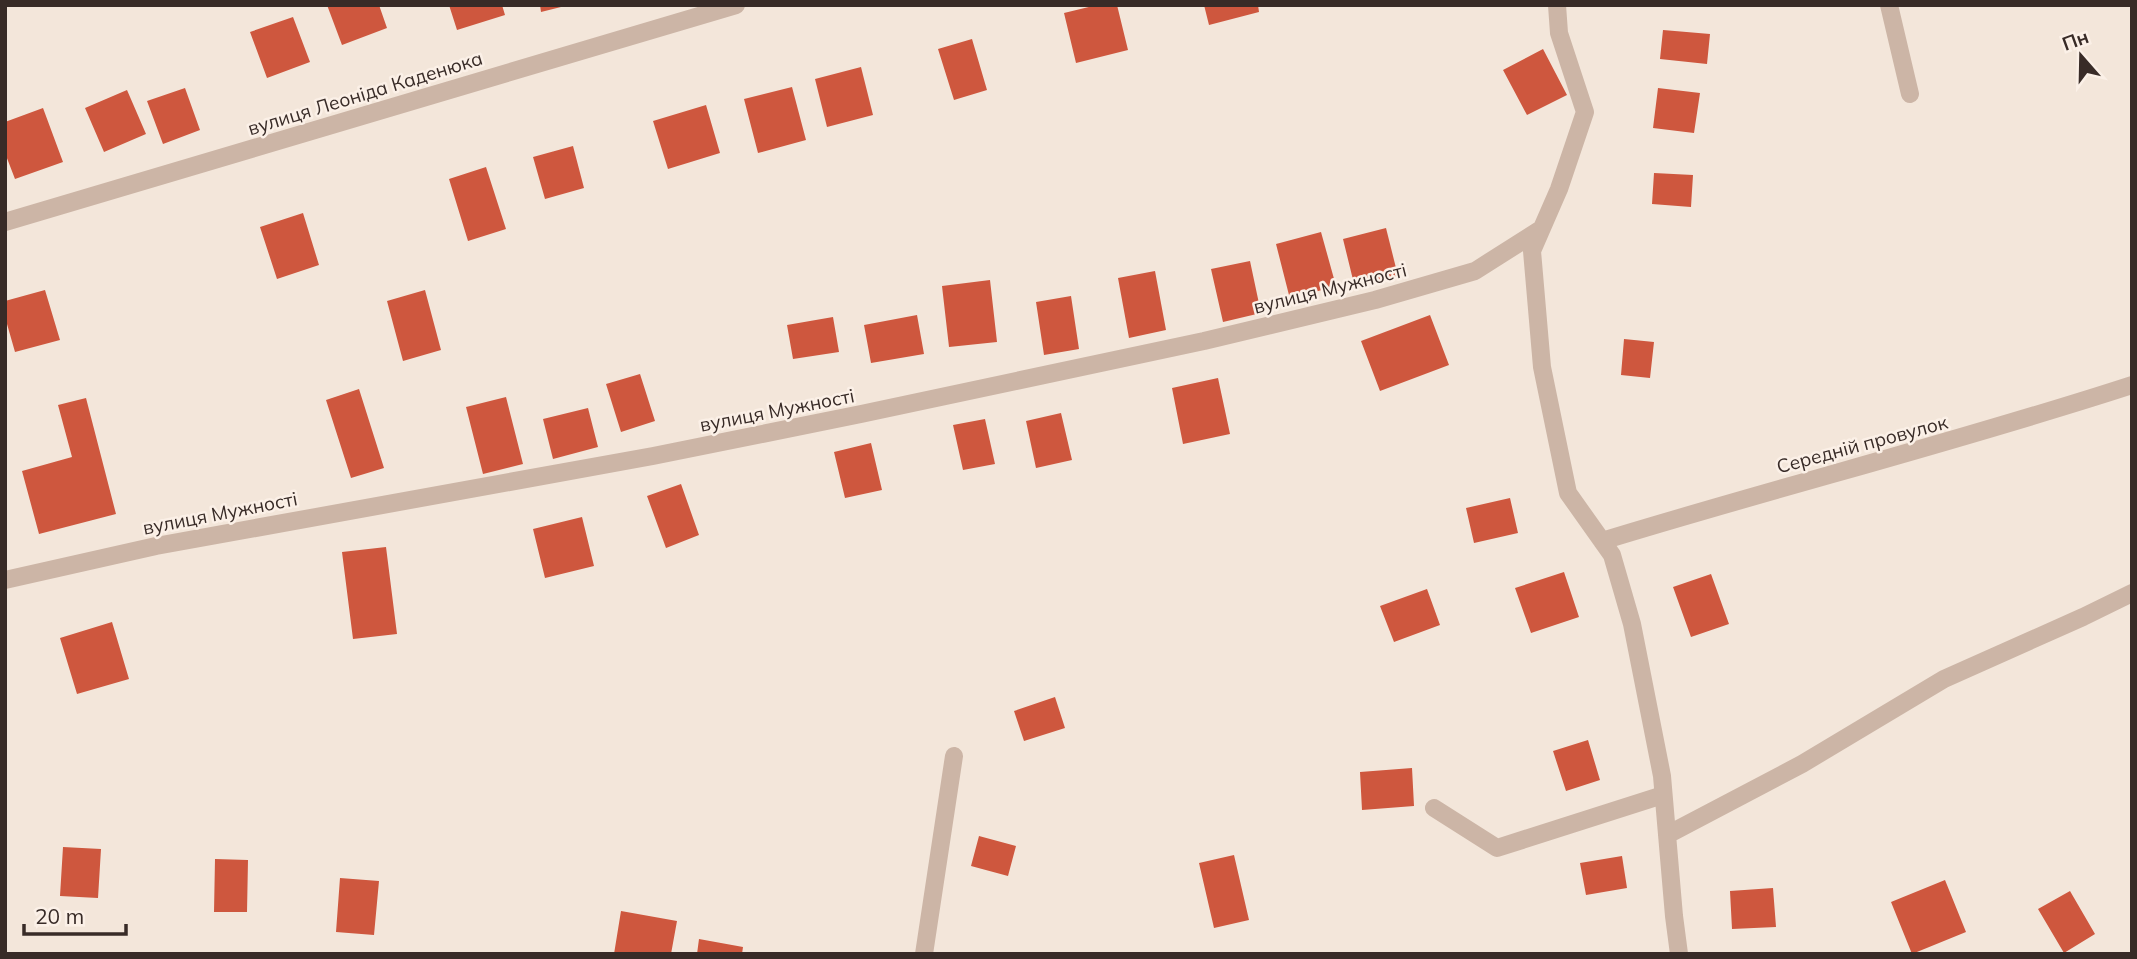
<svg xmlns="http://www.w3.org/2000/svg" width="2137" height="959" font-family="Mulish,sans-serif">
<style>
.building{fill:#ce573e}
.lines{fill:none;stroke-linecap:round;stroke-linejoin:round}
.service{stroke:#ccb5a6;stroke-width:18}
.minor{stroke:#ccb5a6;stroke-width:18}
.labels{text-anchor:middle;dominant-baseline:central;stroke-width:5;stroke-linejoin:round;paint-order:stroke}
.street-label{font-size:19px;fill:#382b27;stroke:#fbf0e7}
</style>
<rect width="100%" height="100%" fill="#f3e6da"/>
<path class="building" d="M 327,5 L 379,5 L 387,28 L 342,45 Z
M 449,5 L 502,5 L 505,15 L 457,30 Z
M 540,5 L 565,5 L 565,6 L 541,12 Z
M 1097,5 L 1117,5 L 1128,50 L 1076,63 L 1064,13 Z
M 1204,5 L 1258,5 L 1259,12 L 1209,25 Z
M 293,17 L 310,62 L 267,78 L 250,32 Z
M 1663,30 L 1710,34 L 1707,64 L 1660,59 Z
M 972,39 L 987,90 L 954,100 L 938,49 Z
M 1543,49 L 1567,95 L 1527,115 L 1503,70 Z
M 861,67 L 873,115 L 827,127 L 815,79 Z
M 792,87 L 806,140 L 758,153 L 744,99 Z
M 185,88 L 200,130 L 163,144 L 147,101 Z
M 1658,88 L 1700,93 L 1694,133 L 1653,128 Z
M 127,90 L 146,134 L 104,152 L 85,108 Z
M 706,105 L 720,153 L 668,169 L 653,121 Z
M 43,108 L 63,162 L 15,179 L 5,153 L 5,122 Z
M 573,146 L 584,188 L 545,199 L 533,157 Z
M 486,167 L 506,229 L 468,241 L 449,179 Z
M 1654,173 L 1693,175 L 1691,207 L 1652,204 Z
M 303,213 L 319,265 L 277,279 L 260,227 Z
M 1386,228 L 1398,276 L 1355,288 L 1343,239 Z
M 1321,232 L 1336,286 L 1290,299 L 1276,244 Z
M 1250,261 L 1261,313 L 1223,322 L 1211,269 Z
M 1155,271 L 1166,330 L 1129,338 L 1118,278 Z
M 990,280 L 997,342 L 949,347 L 942,286 Z
M 45,290 L 60,340 L 15,352 L 5,317 L 5,301 Z
M 425,290 L 441,350 L 403,361 L 387,301 Z
M 1071,296 L 1079,349 L 1044,355 L 1036,302 Z
M 917,315 L 924,354 L 871,363 L 864,325 Z
M 1430,315 L 1449,365 L 1380,391 L 1361,341 Z
M 833,317 L 839,352 L 793,359 L 787,325 Z
M 1624,339 L 1654,342 L 1650,378 L 1621,375 Z
M 640,374 L 655,421 L 621,432 L 606,384 Z
M 1218,378 L 1230,434 L 1183,444 L 1172,388 Z
M 359,389 L 384,468 L 351,478 L 326,400 Z
M 506,397 L 523,464 L 483,474 L 466,407 Z
M 86,398 L 116,514 L 39,534 L 22,471 L 72,457 L 58,405 Z
M 588,408 L 598,447 L 553,459 L 543,419 Z
M 1061,413 L 1072,460 L 1036,468 L 1026,421 Z
M 985,419 L 995,464 L 963,470 L 953,425 Z
M 871,443 L 882,490 L 845,498 L 834,452 Z
M 681,484 L 699,535 L 666,548 L 647,496 Z
M 1510,498 L 1518,533 L 1474,543 L 1466,508 Z
M 582,517 L 594,566 L 545,578 L 533,529 Z
M 386,547 L 397,634 L 353,639 L 342,552 Z
M 1564,572 L 1579,617 L 1531,633 L 1515,588 Z
M 1711,574 L 1729,624 L 1691,637 L 1673,587 Z
M 1427,589 L 1440,625 L 1394,642 L 1380,606 Z
M 112,622 L 129,679 L 77,694 L 60,638 Z
M 1055,697 L 1065,728 L 1024,741 L 1014,711 Z
M 1588,740 L 1600,780 L 1566,791 L 1553,751 Z
M 1412,768 L 1414,806 L 1362,810 L 1360,772 Z
M 979,836 L 1016,846 L 1008,876 L 971,866 Z
M 63,847 L 101,849 L 98,898 L 60,896 Z
M 1234,855 L 1249,920 L 1214,928 L 1199,863 Z
M 1622,856 L 1627,888 L 1586,895 L 1580,863 Z
M 215,859 L 248,860 L 247,912 L 214,912 Z
M 340,878 L 379,881 L 374,935 L 336,932 Z
M 1945,880 L 1966,932 L 1912,954 L 1891,902 Z
M 1773,888 L 1776,927 L 1732,929 L 1730,891 Z
M 2070,891 L 2095,934 L 2064,953 L 2038,909 Z
M 621,911 L 677,921 L 671,954 L 614,954 Z
M 699,939 L 743,947 L 742,954 L 697,954 Z"/>
<g class="lines">
<path class="service" d="M 1889,5 L 1910,94
M 924,954 L 954,756"/>
<path class="minor" d="M 1557,5 L 1559,33 L 1585,112 L 1559,189 L 1532,251 L 1542,367 L 1568,493 L 1612,555 L 1632,624 L 1662,776 L 1674,916 L 1679,954
M 5,222 L 736,5
M 1602,541 C 1778,487 1957,442 2132,385
M 5,580 L 156,546 L 653,456 L 861,414 L 1204,341 L 1375,300 L 1475,271 L 1541,229
M 1434,808 L 1497,848 L 1663,795
M 1667,835 L 1802,764 L 1944,679 L 2083,617 L 2132,593"/>
</g>
<g class="labels">
<g class="street-label">
<text transform="translate(365 93) rotate(-17)">вулиця Леоніда Каденюка</text>
<text transform="translate(1330 288) rotate(-14)">вулиця Мужності</text>
<text transform="translate(777 410) rotate(-11)">вулиця Мужності</text>
<text transform="translate(1862 444) rotate(-15)">Середній провулок</text>
<text transform="translate(220 513) rotate(-11)">вулиця Мужності</text>
</g>
</g>
<rect width="2137" height="959" fill="none" stroke="#382b27" stroke-width="14"/>
<g transform="translate(2081 56) rotate(340)" stroke="#fbf0e7" stroke-width="5" paint-order="stroke">
<path d="M0-5L12 26L0 18L-12 26Z" fill="#382b27"/>
<text y="-10" font-size="19" font-weight="bold" text-anchor="middle" fill="#382b27">Пн</text>
</g>
<path d="M24 924v10h102v-10" fill="none" stroke="#382b27" stroke-width="3.5"/>
<text x="35" y="924" font-size="21" fill="#382b27" stroke="#fbf0e7" stroke-width="5" paint-order="stroke">20 m</text>
</svg>
